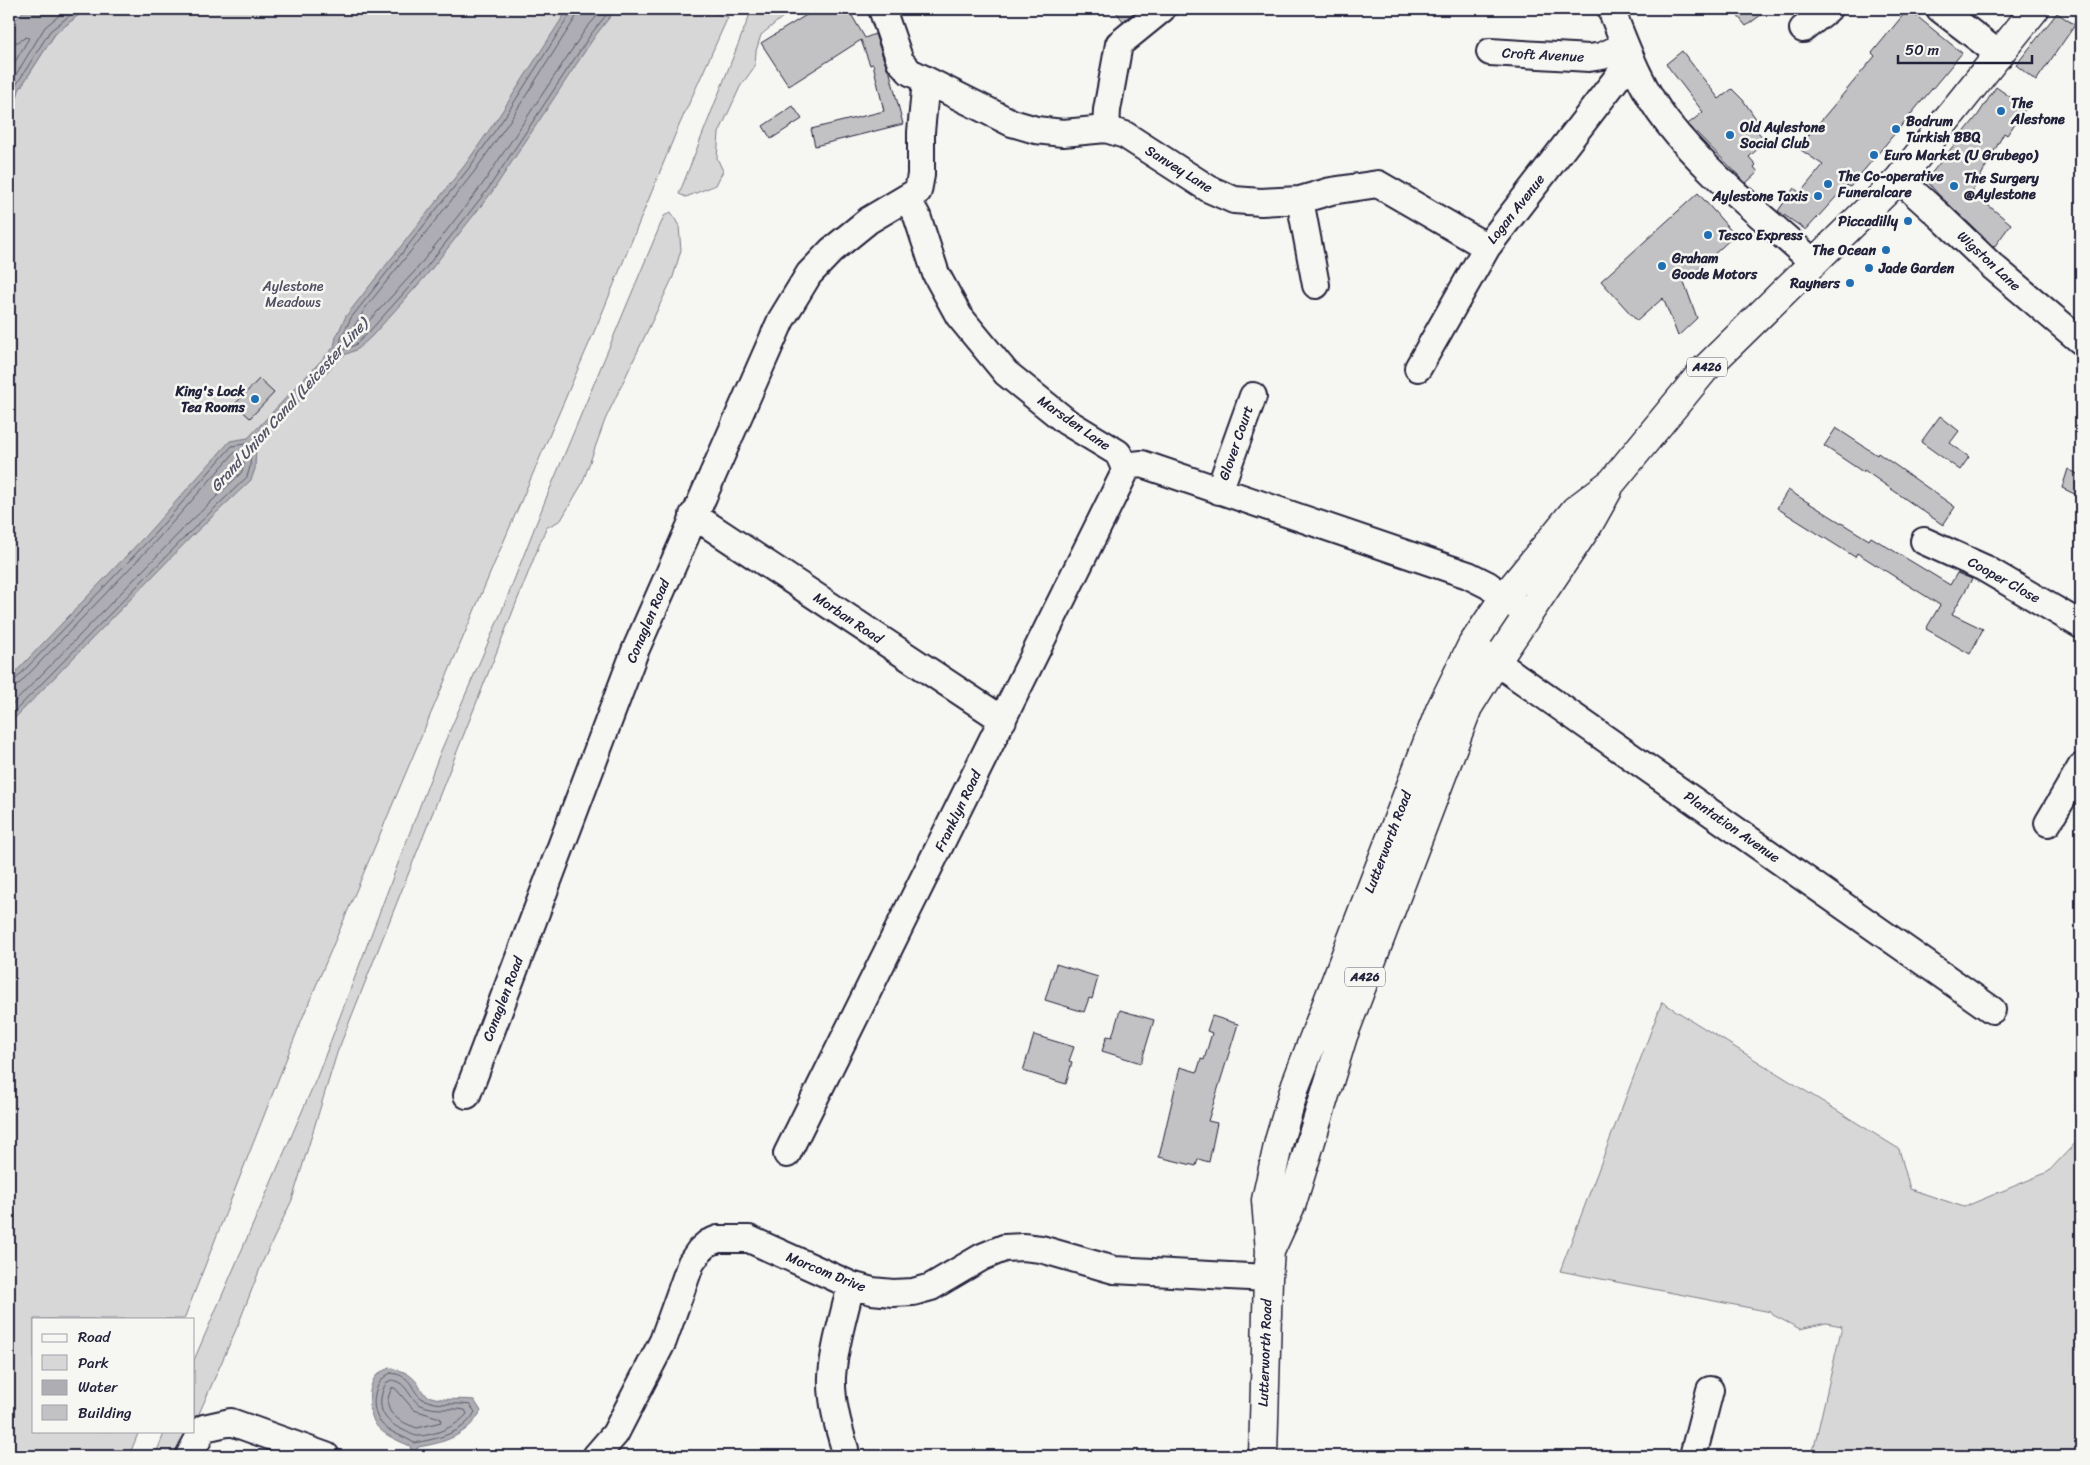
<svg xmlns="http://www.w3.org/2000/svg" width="2090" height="1465" font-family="Sriracha,sans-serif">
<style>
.green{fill:#d7d7d7;stroke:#7c7c89}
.water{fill:#adadb3;stroke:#757583}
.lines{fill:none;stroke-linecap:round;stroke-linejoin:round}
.shore{stroke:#5a5a6b;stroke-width:1}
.building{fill:#c2c2c4;stroke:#22223b}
.minor-casing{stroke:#22223b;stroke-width:30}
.major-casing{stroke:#22223b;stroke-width:31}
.minor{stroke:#f6f6f2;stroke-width:26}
.major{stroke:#f6f6f2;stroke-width:28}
.poi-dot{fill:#1f6fb2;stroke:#f6f6f2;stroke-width:2}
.labels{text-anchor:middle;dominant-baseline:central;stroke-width:5;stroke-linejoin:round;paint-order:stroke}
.shield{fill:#f6f6f2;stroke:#626272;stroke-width:1}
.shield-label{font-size:12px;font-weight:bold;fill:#22223b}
.street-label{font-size:14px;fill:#22223b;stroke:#f6f6f2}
.poi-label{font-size:14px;font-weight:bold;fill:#22223b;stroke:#f6f6f2;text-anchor:start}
.park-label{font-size:14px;fill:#4f4f62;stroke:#f6f6f2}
.water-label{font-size:15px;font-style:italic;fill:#535365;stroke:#f6f6f2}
</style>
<rect width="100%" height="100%" fill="#f6f6f2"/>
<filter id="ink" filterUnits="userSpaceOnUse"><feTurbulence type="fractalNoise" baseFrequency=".02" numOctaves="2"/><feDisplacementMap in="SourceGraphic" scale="10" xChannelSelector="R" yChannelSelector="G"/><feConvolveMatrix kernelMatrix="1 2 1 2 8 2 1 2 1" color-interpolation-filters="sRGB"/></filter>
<g filter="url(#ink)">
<path class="green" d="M 86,9 L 714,9 L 716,14 L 728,17 L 677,130 L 603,311 L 497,557 L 302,1019 L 184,1319 L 34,1319 L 34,1431 L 139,1431 L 129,1456 L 9,1456 L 9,129 L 19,90 L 55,34 Z
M 752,9 L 804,9 L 785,15 L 761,35 L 756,51 L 755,66 L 740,87 L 719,133 L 717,158 L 723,171 L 716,185 L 686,197 L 679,194 Z
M 671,212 L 679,226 L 681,250 L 673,277 L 605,420 L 582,484 L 561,520 L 546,528 L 337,1053 L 292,1200 L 263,1261 L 238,1325 L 194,1425 L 194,1360 L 317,1077 L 440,753 L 501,613 L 547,496 L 664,216 Z
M 1662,1002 L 1899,1149 L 1910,1189 L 1964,1207 L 2048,1172 L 2081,1137 L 2081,1456 L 1812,1456 L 1842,1326 L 1826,1323 L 1800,1329 L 1773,1315 L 1771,1312 L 1560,1271 Z
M 165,1431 L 190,1431 L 178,1456 L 155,1456 Z"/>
<path class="water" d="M 25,9 L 86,9 L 55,34 L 19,90 L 9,129 L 9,27 Z
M 568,9 L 616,9 L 595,36 L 492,192 L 425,277 L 372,336 L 358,349 L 342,356 L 256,446 L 255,469 L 251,480 L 193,535 L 9,724 L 9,679 L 146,535 L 230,441 L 248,438 L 334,347 L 336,337 L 346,316 L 465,165 L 501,113 Z
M 389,1368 C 402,1370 410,1373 418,1384 C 420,1387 422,1392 425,1394 C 435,1402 461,1398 474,1400 L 481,1411 C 468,1435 444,1443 418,1447 L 417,1451 L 411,1450 L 410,1446 C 399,1441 383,1435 376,1425 C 368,1413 366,1384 378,1374 C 381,1371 386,1370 389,1368 Z"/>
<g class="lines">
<path class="shore" d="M 571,9 L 571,13 L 506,115 L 469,168 L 351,318 L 341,338 L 340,351 L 355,345 L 368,333 L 421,274 L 488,189 L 591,34 L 611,9
M 578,9 L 576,17 L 511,119 L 474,172 L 366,307 L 349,335 L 350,338 L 353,338 L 416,270 L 482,185 L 585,30 L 603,9
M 9,43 L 18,42 L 26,37 L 29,38 L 9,72
M 9,86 L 45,27 L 67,9
M 9,110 L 15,87 L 50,31 L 78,9
M 9,682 L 14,681 L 150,539 L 232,446 L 251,443 L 250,467 L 247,477 L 190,532 L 9,717
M 9,689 L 18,685 L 154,543 L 235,452 L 244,451 L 244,466 L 241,473 L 185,527 L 9,708
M 391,1373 C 415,1376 410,1392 423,1399 C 438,1407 455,1402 470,1405 L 475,1412 C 463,1434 436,1439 414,1443 C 404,1436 389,1433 381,1423 C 369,1408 373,1380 391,1373 Z
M 392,1380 C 408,1382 409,1400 421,1405 C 437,1412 450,1407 465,1410 L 467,1414 C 457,1426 434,1436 418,1436 C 413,1436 408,1432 403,1430 C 381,1420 375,1405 386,1383 Z
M 392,1388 L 395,1388 L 414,1410 L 440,1418 L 441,1422 L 417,1428 C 398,1421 379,1412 392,1388 Z"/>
</g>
<path class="building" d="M 816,9 L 848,9 L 865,38 L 875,34 L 886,66 L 890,73 L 903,124 L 815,146 L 811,129 L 884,111 L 873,64 L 870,65 L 861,40 L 789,86 L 761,43 Z
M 1114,9 L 1139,9 L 1123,21 Z
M 1732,9 L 1769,9 L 1746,26 Z
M 1908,9 L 1962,53 L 1850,187 L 1847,185 L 1806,230 L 1778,211 L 1794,188 L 1800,193 L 1823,165 L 1798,148 L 1875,56 L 1872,53 Z
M 2057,13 L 2075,25 L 2036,81 L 2016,65 Z
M 1682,51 L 1719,99 L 1732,89 L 1743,100 L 1761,126 L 1756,130 L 1766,141 L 1749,157 L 1756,165 L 1754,167 L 1758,172 L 1746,183 L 1688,124 L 1703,112 L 1666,64 Z
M 1996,87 L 2026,108 L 2007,135 L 2004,133 L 1972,192 L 2011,224 L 1994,247 L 1938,194 L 1926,180 L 1978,115 Z
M 793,106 L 802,119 L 771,139 L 763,126 Z
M 1698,193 L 1735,235 L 1684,282 L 1697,318 L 1678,336 L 1663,298 L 1637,321 L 1601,281 Z
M 259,379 L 274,393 L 250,418 L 235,404 Z
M 1940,416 L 1959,431 L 1950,443 L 1969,457 L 1960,470 L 1921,442 Z
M 1836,428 L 1877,455 L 1878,453 L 1955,507 L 1943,525 L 1864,470 L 1863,472 L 1824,446 Z
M 2068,469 L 2081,476 L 2081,497 L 2062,488 Z
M 1788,490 L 1869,540 L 1871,537 L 1950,585 L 1957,573 L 1972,579 L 1952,614 L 1983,629 L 1970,654 L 1926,629 L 1940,605 L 1857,553 L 1855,557 L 1777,508 Z
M 1056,964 L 1098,977 L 1092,999 L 1089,998 L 1084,1012 L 1045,1000 Z
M 1120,1010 L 1154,1020 L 1141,1063 L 1102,1051 L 1107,1036 L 1112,1037 Z
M 1212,1016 L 1238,1024 L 1208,1121 L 1217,1123 L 1209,1162 L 1198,1159 L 1196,1166 L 1159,1157 L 1180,1067 L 1197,1072 L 1201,1059 L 1204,1060 L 1212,1033 L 1207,1031 Z
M 1034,1035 L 1074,1047 L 1069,1061 L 1072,1062 L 1066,1084 L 1023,1071 Z"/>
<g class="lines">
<defs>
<path id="minor" d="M 1611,9 C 1626,47 1641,89 1667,122 C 1708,175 1764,217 1813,262
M 1940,9 L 2000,55
M 1803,29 L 1828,9
M 1490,52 L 1589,58 L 1602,56 L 1625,45
M 926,80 L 1012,123 L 1036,130 L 1063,133 L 1106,129 L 1125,135 L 1209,189 L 1234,200 L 1261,202 L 1300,200 L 1331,191 L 1378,184 L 1487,247
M 1106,129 L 1107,110 L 1119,44 L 1162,9
M 1899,179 L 1941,217 L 1992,266 L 2081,341
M 907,199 L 917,216 L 936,274 L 959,316 L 1006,373 L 1067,422 L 1118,453 L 1124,466 L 1142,464 L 1468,575 L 1488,585 L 1527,614
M 1300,200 L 1316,285
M 1418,368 L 1487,247 L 1631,60
M 1219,491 L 1253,396
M 693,515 L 1003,720
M 1924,541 L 1984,568 L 2081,625
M 1472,645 L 1992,1010
M 2048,823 L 2081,767
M 467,1095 L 635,651 L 781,320 L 809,274 L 832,250 L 869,220 L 918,191 L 921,175 L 921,132 L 926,80 L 910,72 L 900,61 L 882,9
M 787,1154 L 1124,474 L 1124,466
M 845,1449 C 838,1426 831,1401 832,1377 C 834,1346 844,1315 851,1285
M 189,1456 L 204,1428 L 231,1422 L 326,1456
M 596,1456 L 615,1434 L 663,1341 L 691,1263 L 700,1250 L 708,1243 L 718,1239 L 749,1239 L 851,1285 L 872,1291 L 893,1293 L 913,1292 L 931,1287 L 982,1257 L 1004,1248 L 1023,1247 L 1041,1249 L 1114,1270 L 1268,1278
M 1693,1456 L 1710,1390"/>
<path id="major" d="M 1271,1249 L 1292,1203 L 1343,1036 L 1468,707 L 1496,662 L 1589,524 L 1608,490
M 1263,1456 L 1268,1278 L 1270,1251 L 1266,1200 L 1279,1141 L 1296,1084 L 1440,710 L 1472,645 L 1505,596 L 1575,510 L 1612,482 L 1704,370 L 1899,179 L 2035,9"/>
</defs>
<use href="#minor" class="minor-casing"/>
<use href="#major" class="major-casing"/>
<use href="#minor" class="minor"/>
<use href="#major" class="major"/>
</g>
</g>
<g class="poi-dot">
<circle cx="2001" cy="111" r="5"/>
<circle cx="1896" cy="129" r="5"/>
<circle cx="1730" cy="135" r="5"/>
<circle cx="1874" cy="155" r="5"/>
<circle cx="1828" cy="184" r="5"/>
<circle cx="1954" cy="186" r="5"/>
<circle cx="1818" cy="196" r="5"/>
<circle cx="1908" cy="221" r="5"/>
<circle cx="1708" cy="235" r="5"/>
<circle cx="1886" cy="250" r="5"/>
<circle cx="1662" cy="266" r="5"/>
<circle cx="1869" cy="268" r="5"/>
<circle cx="1850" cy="283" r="5"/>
<circle cx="255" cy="399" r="5"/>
</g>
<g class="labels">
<g class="shield">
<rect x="1687" y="357.5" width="40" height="19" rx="4"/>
<rect x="1345" y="967.5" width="40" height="19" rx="4"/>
</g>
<g class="shield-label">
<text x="1707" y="367">A426</text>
<text x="1365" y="977">A426</text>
</g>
<g class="street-label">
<text transform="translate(1543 55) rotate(3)">Croft Avenue</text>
<text transform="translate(1179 169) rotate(32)">Sanvey Lane</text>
<text transform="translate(1516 209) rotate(-52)">Logan Avenue</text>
<text transform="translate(1989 261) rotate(43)">Wigston Lane</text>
<text transform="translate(1074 423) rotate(35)">Marsden Lane</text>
<text transform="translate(1236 443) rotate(-71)">Glover Court</text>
<text transform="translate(2004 580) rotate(29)">Cooper Close</text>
<text transform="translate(848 618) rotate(34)">Morban Road</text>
<text transform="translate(648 621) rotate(-67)">Conaglen Road</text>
<text transform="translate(958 811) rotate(-64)">Franklyn Road</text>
<text transform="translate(1732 827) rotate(35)">Plantation Avenue</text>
<text transform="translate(1388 842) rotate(-69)">Lutterworth Road</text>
<text transform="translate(503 999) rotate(-69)">Conaglen Road</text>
<text transform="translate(826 1272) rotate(22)">Morcom Drive</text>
<text transform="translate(1265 1353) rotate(-88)">Lutterworth Road</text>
</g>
<g class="poi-label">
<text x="2011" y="103">The<tspan x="2011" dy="16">Alestone</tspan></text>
<text x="1906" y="121">Bodrum<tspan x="1906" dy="16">Turkish BBQ</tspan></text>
<text x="1740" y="127">Old Aylestone<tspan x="1740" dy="16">Social Club</tspan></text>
<text x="1884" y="155">Euro Market (U Grubego)</text>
<text x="1838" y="176">The Co-operative<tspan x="1838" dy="16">Funeralcare</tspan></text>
<text x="1964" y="178">The Surgery<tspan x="1964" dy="16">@Aylestone</tspan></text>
<text x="1808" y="196" text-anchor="end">Aylestone Taxis</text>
<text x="1898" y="221" text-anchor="end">Piccadilly</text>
<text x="1718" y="235">Tesco Express</text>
<text x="1876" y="250" text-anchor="end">The Ocean</text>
<text x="1672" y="258">Graham<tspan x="1672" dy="16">Goode Motors</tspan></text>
<text x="1879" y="268">Jade Garden</text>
<text x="1840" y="283" text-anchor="end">Rayners</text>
<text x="245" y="391" text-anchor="end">King's Lock<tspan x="245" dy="16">Tea Rooms</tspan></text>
</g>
<g class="park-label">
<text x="293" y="286">Aylestone<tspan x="293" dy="16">Meadows</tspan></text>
</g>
<g class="water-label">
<text transform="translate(289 405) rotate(-48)">Grand Union Canal (Leicester Line)</text>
</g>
</g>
<rect width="2090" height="1465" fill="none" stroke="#f6f6f2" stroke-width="30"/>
<rect x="15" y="15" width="2060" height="1435" fill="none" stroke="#22223b" stroke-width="2" filter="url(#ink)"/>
<rect x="32" y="1318" width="162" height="115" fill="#f6f6f2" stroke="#a1a1a9"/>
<rect x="42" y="1334" width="25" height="8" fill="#f6f6f2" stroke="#a1a1a9"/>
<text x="78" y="1342" font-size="15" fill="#22223b">Road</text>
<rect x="42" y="1355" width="25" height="15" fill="#d7d7d7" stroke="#a1a1a9"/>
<text x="78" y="1368" font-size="15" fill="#22223b">Park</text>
<rect x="42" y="1380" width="25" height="15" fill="#adadb3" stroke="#a1a1a9"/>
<text x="78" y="1392" font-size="15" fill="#22223b">Water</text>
<rect x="42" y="1405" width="25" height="15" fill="#c2c2c4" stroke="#a1a1a9"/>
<text x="78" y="1418" font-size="15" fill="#22223b">Building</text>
<path d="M1898 55v8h134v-8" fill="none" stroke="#22223b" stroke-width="2.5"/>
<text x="1905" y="55" font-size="15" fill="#22223b" stroke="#f6f6f2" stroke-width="4" paint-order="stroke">50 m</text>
</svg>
